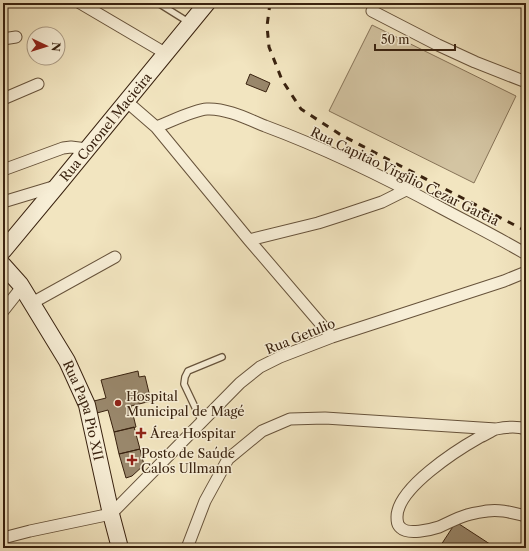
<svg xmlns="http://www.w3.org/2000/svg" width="529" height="551" font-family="'Libre Caslon Text',serif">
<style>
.green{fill:#d3c4a2;stroke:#867358}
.building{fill:#99876b;stroke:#39220f}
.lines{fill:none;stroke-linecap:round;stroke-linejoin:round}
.service-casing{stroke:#67533b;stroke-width:8}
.minor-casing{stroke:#67533b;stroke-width:13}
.secondary-casing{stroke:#39220f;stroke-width:18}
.service{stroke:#f7eed6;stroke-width:5.5}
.minor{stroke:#f7eed6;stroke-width:11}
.secondary{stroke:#f7eed6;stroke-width:16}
.rail{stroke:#39220f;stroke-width:3;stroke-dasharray:7 7;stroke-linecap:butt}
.poi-dot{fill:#8f2418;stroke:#f7eed6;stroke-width:1.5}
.labels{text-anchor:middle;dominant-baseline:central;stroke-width:3;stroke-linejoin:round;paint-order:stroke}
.street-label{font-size:13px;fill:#39220f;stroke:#f7eed6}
.poi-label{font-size:13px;fill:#39220f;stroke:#f7eed6;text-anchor:start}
</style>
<rect width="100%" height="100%" fill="#f2e5c0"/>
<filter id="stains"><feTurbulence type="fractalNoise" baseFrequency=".005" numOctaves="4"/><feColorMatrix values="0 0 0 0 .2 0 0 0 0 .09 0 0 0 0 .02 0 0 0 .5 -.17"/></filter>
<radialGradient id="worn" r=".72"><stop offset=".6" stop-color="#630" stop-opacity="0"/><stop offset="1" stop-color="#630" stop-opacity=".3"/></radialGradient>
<path class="green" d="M 372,25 L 516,96 L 474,183 L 329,111 Z"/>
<path class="building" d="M 250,74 L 270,83 L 266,92 L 246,84 Z
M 138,371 L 139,377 L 145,376 L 151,401 L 131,406 L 136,427 L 114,432 L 108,410 L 97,413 L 94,401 L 106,398 L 101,380 Z
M 134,427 L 140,449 L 119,454 L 114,432 Z
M 140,449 L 144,465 L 132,476 L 126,478 L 119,454 Z
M 456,522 L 496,548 L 439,548 Z"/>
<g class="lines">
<defs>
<path id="service" d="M 158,3 L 190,23
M 202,422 L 184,384 L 185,377 L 188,371 L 222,357"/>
<path id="minor" d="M 80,3 L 165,53
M 372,11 L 438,45 L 475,62 L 526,82
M 3,39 L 16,37
M 3,99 L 38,84
M 126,101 L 156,127 L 249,240 L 332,337
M 156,127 C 170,122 193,110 207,109 C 226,108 248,119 265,126 C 327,149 386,178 443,209 C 471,224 499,238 526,254
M 3,170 L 63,148 L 71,147 L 87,149
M 3,202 L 56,186
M 249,240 L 318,223 L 346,214 L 382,202 L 406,190
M 32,303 L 115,257
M 3,311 L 22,287
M 526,429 C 517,426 506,427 496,429 C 491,431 485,435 480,437 C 457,450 397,488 397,517 C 397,521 397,525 401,528 C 408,535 430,530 439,527 C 448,523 457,518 467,515 C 473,513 481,512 487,511 C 501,509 513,513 526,516
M 3,538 L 30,531 L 111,514 L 240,383 L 260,367 L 280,357 L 332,337 L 504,281 L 526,272
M 187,548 L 205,501 L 228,459 L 262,431 L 290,419 L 325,418 L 496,429"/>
<g id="secondary">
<path id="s1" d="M 3,251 L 57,186 L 207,3"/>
<path id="s2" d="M 3,265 L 20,284 L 67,361 L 87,405 L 111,514 L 120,548"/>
</g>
</defs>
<use href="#service" class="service-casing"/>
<use href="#minor" class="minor-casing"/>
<use href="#secondary" class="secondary-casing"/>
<use href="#service" class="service"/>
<use href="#minor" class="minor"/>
<use href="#secondary" class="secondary"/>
<path class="rail" d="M 270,3 L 267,26 L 269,47 L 282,80 L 301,109 L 341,135 L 526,231"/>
</g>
<g class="poi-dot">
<circle cx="118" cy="403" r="4"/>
<path d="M139 427h4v4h4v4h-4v4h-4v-4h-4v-4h4z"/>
<path d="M130 454h4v4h4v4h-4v4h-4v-4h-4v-4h4z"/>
</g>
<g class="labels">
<g class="street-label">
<text stroke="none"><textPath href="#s1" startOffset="161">Rua Coronel Macieira</textPath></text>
<text transform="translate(405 176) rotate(26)">Rua Capitão Virgilio Cezar Garcia</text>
<text transform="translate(300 336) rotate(-22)">Rua Getulio</text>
<text stroke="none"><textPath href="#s2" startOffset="168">Rua Papa Pio XII</textPath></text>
</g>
<g class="poi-label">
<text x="126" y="396">Hospital<tspan x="126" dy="15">Municipal de Magé</tspan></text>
<text x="150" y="433">Área Hospitar</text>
<text x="141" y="453">Posto de Saúde<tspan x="141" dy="15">Calos Ullmann</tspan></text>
</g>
</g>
<rect width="529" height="551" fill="none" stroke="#f2e5c0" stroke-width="16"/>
<rect x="4" y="4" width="521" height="543" fill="none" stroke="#39220f" stroke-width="2"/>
<rect x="8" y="8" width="513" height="535" fill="none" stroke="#39220f"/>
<g transform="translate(46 46) rotate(94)"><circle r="19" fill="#f7eed6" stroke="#ab9c86"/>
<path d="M0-3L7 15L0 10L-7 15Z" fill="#8f2418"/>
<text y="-6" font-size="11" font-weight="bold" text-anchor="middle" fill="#39220f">N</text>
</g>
<path d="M375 44v6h80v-6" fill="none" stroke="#39220f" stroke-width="2"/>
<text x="381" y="44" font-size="12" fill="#39220f" stroke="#f7eed6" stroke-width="3" paint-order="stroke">50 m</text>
<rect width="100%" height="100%" filter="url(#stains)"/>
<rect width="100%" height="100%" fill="url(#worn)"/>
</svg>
